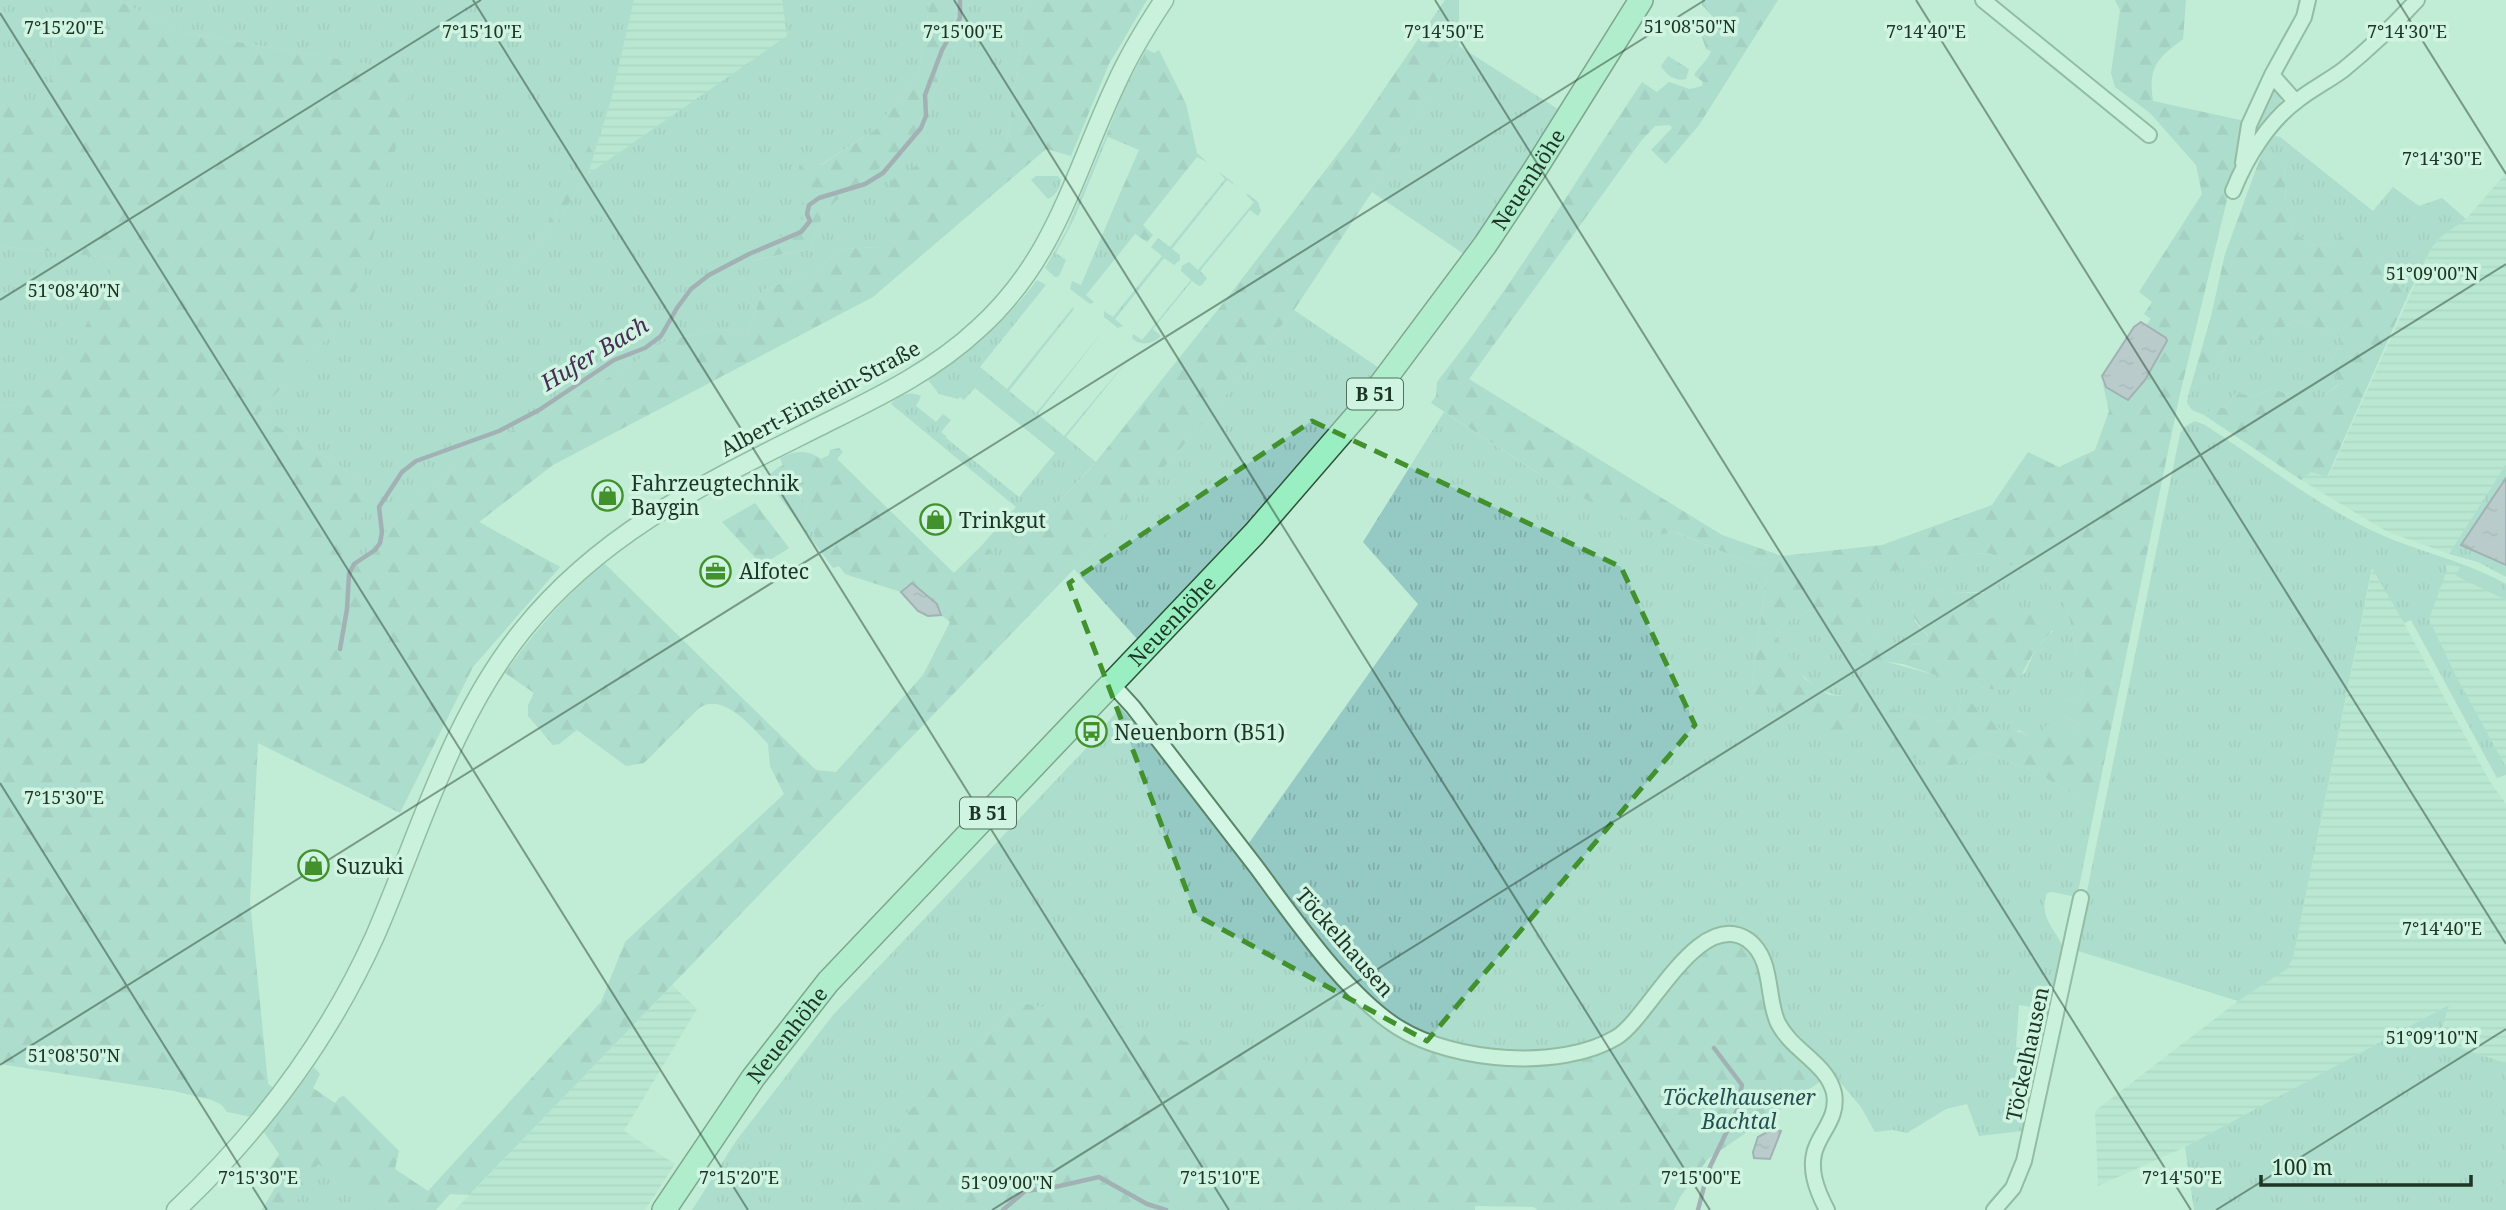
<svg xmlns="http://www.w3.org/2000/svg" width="2506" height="1210" font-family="'Noto Serif',serif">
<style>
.farmland{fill:url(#farmland-rules)}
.grass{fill:url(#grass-tufts)}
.forest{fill:url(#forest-firs)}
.water{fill:url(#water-ripples);stroke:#7d6b8c;stroke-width:2}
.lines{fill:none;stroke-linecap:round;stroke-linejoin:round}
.stream{stroke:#7d6b8c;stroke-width:4.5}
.minor-casing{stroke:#598467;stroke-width:18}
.tertiary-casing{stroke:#598467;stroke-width:21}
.primary-casing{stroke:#2e5237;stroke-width:26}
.minor{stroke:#d4f7e5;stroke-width:14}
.tertiary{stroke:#d4f7e5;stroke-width:18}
.primary{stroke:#99eec2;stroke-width:23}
.marked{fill:none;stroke:#42912c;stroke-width:5;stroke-dasharray:14 9;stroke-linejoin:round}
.ticks{fill:none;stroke:#1d3524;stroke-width:2;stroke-opacity:0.45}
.labels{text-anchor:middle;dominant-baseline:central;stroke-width:7;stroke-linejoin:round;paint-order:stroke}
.shield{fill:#d0f4e2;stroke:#536e5d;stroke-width:2}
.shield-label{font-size:19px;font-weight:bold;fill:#1d3524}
.street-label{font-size:21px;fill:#1d3524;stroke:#d0f4e2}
.poi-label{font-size:21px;fill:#1d3524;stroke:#d0f4e2;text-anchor:start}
.park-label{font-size:21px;font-style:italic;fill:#244e50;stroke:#d0f4e2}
.water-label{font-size:23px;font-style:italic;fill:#492d54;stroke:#d0f4e2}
.ticks-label{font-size:18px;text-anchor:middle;fill:#1d3524;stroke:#d0f4e2;stroke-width:7;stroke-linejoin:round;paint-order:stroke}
</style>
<defs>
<pattern id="farmland-rules" width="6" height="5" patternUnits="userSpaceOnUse" patternTransform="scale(1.75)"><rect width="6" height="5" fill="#afe1ce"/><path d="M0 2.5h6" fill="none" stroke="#96c2b1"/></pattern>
<pattern id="grass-tufts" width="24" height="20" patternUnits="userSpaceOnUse" patternTransform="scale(1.75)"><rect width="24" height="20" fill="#95c9c4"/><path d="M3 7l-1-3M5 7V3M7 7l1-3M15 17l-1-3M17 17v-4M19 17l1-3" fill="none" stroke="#80ada8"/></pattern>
<pattern id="forest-firs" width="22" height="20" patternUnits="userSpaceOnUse" patternTransform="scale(1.75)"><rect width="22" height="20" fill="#95c9c4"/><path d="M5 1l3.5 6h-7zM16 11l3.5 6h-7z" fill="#80ada8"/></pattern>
<pattern id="water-ripples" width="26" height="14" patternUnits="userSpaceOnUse" patternTransform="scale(1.75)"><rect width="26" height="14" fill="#b1a3be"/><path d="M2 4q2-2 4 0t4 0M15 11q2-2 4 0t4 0" fill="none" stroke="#8f869a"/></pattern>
</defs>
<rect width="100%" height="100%" fill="#c1ecd6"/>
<path class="farmland" d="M 634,0 L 782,0 L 788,36 L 588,174 L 610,103 Z
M 2506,173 L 2506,464 L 2449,554 L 2386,531 L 2301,480 L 2310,472 L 2328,477 L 2432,247 L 2442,236 L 2466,219 Z
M 2444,564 L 2460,567 L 2457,576 L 2506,600 L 2506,767 L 2455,674 L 2429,619 L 2432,606 L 2441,588 Z
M 2373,566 L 2489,780 L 2506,804 L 2506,1063 L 2438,1041 L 2447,1006 L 2185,1147 L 2098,1186 L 2095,1111 L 2238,1001 L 2287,969 L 2293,958 Z
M 672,985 L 697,1009 L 624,1131 L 675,1164 L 645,1210 L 455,1210 Z"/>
<path class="grass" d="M 0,0 L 49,0 L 56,66 L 41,101 L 0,106 Z
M 117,0 L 634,0 L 610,104 L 556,212 L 478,309 L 480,314 L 558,221 L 588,174 L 787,36 L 782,0 L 930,0 L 919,72 L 875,130 L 820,165 L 803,220 L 751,261 L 809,249 L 825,210 L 874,172 L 922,140 L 935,88 L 958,42 L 955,13 L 959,0 L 1027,0 L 1007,141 L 883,198 L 893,223 L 881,247 L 842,249 L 815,271 L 763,290 L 747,335 L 721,329 L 668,340 L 631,365 L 479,449 L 423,492 L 356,565 L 365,482 L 258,414 L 333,331 L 414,72 L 185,33 Z
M 1459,46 L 1561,111 L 1467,256 L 1372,192 Z
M 1607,71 L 1610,74 L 1494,254 L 1419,354 L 1418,353 Z
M 2273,88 L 2281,93 L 2281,102 L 2258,134 L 2255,134 L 2256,124 Z
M 1106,136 L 1108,136 L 1074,219 L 1056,253 L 1066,260 L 1059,276 L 1055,277 L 1045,268 L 1066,231 Z
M 2275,136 L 2280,137 L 2373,211 L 2393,187 L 2419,206 L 2442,198 L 2466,219 L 2442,236 L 2432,247 L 2408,295 L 2378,254 L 2334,241 L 2315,246 L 2294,233 L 2286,204 L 2284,163 L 2263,150 Z
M 1218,171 L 1237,186 L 1227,180 L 1172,249 L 1180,255 L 1180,260 L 1174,265 L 1164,258 L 1115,319 L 1123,326 L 1118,328 L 1104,317 L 1104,311 L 1113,317 L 1162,256 L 1151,247 L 1158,238 L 1170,247 L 1225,179 Z
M 1036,176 L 1057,176 L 1061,179 C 1060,187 1056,196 1048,199 L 1031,180 Z
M 1248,194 L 1258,202 L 1261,211 L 1258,216 L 1250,210 L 1200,271 L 1207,278 L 1202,285 L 1199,286 L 1192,281 L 1153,329 L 1161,336 C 1152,344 1141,347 1132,338 L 1133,334 L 1142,340 L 1191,280 L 1181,271 L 1182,266 L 1189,262 L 1198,270 L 1254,202 L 1246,195 Z
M 1115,205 L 1135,234 L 1086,295 L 1094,302 L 1090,304 L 1070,289 L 1072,281 L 1081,285 Z
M 0,246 L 117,259 L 58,385 L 18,405 L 0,407 Z
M 1037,280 L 1046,285 L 980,367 L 1007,389 L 1073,307 L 1074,309 L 1009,391 L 1036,413 L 1103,331 L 1038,414 L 1064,436 L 1132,355 L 1066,437 L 1096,462 L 987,579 L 978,570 L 992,551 L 983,544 L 1016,507 L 891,404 C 898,395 910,390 921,396 L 916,406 L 936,422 L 943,414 L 951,420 L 941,432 L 947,437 L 946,438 L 1019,497 L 1055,453 L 975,388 L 964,400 L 960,397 L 958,399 L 939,394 L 928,380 C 971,352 1006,321 1037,280 Z
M 1294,310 L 1382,370 L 1293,475 L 1138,640 L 1074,569 L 1197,430 Z
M 2295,320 L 2344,338 L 2331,360 L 2339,384 L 2307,409 L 2293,405 L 2286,394 L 2272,388 L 2255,396 L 2236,393 L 2225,408 L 2215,407 L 2204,415 L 2192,410 L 2187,403 L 2188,396 L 2216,367 L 2229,340 L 2265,340 Z
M 1444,412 L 1562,489 L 1662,533 L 1675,532 L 1742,560 L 1768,565 L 1750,700 L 1844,696 C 1811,694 1791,664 1776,637 L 1778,629 L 1790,620 L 1812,609 L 1823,612 L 1861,655 L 1984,688 L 2025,673 L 2036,648 L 2053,631 L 2008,614 L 1987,619 L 1982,613 L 1984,592 L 1951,593 L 1933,588 L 1914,621 L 1928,636 L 1927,644 L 1889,646 C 1884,641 1876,635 1872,629 C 1861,611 1870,590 1879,574 L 1959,555 L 1989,553 L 2054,587 L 2067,607 L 2077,654 L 2085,667 L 2085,682 L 2078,699 L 2063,701 L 2059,714 L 2079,723 L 2077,731 C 2066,735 2062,730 2054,723 L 2044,729 L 2043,741 L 2037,741 L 2019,730 L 2007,735 L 1961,695 L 1959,717 C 1940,728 1912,713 1891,709 L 1945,769 L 1986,752 L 2039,774 L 2095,807 L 2077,897 L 2052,892 L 2047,893 C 2038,918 2056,929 2065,951 L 2052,1010 L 2019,1005 L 2016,1047 L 2044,1056 L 2027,1128 L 2022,1131 L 1979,1136 L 1967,1104 L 1946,1109 L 1907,1133 L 1893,1130 L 1875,1132 L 1861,1107 L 1833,1074 L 1802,1046 L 1781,1016 L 1764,948 C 1759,936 1750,932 1737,929 L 1623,1026 L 1588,1045 L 1543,1053 L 1481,1049 L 1447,1042 L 1404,1026 L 1370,999 L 1294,910 L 1246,847 L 1418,604 L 1363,542 Z
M 2195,421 L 2205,425 C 2261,461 2316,505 2377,533 C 2419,552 2465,561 2506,584 L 2506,600 L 2456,576 L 2460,567 L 2445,564 L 2447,570 L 2429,619 L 2455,674 L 2506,767 L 2506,775 L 2497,778 L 2411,620 L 2404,623 L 2372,568 L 2293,958 L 2287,969 L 2238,1001 L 2075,950 L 2180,434 L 2184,427 Z
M 2506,464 L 2506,577 L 2478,562 L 2449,554 Z
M 776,469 L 778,475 L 803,500 L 819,549 L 771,486 L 770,475 Z
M 1120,707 L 1196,795 L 1323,963 L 1307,1071 L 1020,1002 L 908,1112 L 845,1210 L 692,1210 L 736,1141 L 833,1015 L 1093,741 Z
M 2449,1005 L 2438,1041 L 2506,1063 L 2506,1210 L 2194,1210 L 2185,1147 Z
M 306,1137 L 420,1210 L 262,1210 Z"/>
<path class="forest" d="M 49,0 L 117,0 L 185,33 L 415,72 L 363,277 L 333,331 L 258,414 L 365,482 L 357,564 L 423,492 L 479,449 L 631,365 L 668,340 L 721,329 L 747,335 L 763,290 L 815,271 L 842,249 L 881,247 L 892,223 L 883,198 L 893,179 L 970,135 L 1007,141 L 1027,0 L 1147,0 L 1109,64 L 1071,156 L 1046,149 L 873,297 L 553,465 L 479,522 L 560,567 L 473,667 L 400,813 L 258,743 L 250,901 L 268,1084 L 275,1089 L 252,1117 L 227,1112 L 222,1105 L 212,1100 L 174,1091 L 0,1064 L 0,407 L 18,405 L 58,384 L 117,259 L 0,246 L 0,106 L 41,100 L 56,66 Z
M 930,0 L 959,0 L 955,13 L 958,42 L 935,88 L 922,140 L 874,172 L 825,210 L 809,249 L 749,261 L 803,220 L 799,165 L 821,165 L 875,130 L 919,72 Z
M 1445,0 L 1459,0 L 1459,46 L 1372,192 L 1294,310 L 1197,430 L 1074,569 L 469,1195 L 450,1194 L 436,1210 L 369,1210 L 374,1205 L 343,1178 L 318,1164 L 292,1210 L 262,1210 L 276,1186 L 266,1175 L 279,1154 L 264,1132 L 314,1067 L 320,1074 L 313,1088 L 335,1103 L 340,1097 L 344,1096 L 399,1151 L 395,1169 L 428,1191 L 601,1002 L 625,942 L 784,794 L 770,766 L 768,744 C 753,728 723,691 699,708 L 644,763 L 626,766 L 577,730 L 559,744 L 553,745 L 528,716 L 528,705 L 534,693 L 505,673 C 534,632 566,595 604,563 L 816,770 L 836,772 L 923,675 L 950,622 L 941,615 L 941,610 L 907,585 L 901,592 L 845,574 L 839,566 L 833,568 L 819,549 L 803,500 L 796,491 L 781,489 L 777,480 L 778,475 L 776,469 L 783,465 L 780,458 C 795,451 806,449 821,459 L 829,455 L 830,450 L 839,448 L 843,452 L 837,459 L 954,573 L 983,544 L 992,551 L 978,570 L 987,578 L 1091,468 L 1228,297 L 1354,133 Z
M 1702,0 L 1778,0 L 1699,125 L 1666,164 L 1651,150 L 1672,128 L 1670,125 L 1655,126 L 1641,141 L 1469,379 L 1722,535 L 1782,556 L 1882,545 L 1992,505 L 2028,452 L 2059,467 L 2095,450 L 2109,411 L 2103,384 L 2131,398 L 2167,341 L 2166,338 L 2146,325 L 2151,319 L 2144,314 L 2152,302 L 2139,292 L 2202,194 L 2196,165 L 2150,113 L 2115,87 L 2111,73 L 2120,10 L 2115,0 L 2186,0 L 2183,39 C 2157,59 2148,66 2153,101 L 2245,121 L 2243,158 L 2233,175 L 2179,398 L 2095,807 L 2039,774 L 1986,752 L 1945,769 L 1886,748 L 1882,740 L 1878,715 L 1891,709 C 1912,713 1940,728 1959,717 L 1961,694 L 2007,735 C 2020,724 2028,740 2042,741 L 2044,729 L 2049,721 C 2061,725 2064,736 2077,731 L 2079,723 L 2059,714 L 2055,707 L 2063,701 L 2078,699 L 2085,682 L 2085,668 L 2077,654 L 2067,607 L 2053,587 L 1989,553 L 1959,555 L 1880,574 C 1870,590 1861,611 1872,629 C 1876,635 1884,641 1889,646 L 1927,644 L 1928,635 C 1913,619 1909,614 1916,591 L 1933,588 L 1951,593 L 1999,593 L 2004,600 L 1982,612 L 1987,619 L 2033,607 L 2049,611 L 2054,620 C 2052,637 2045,636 2036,649 C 2027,662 2023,675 2012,689 C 1983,693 1935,675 1906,665 C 1892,661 1871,662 1859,653 C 1840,640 1835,616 1812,609 L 1790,620 L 1778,629 L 1776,637 L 1805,679 L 1829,695 L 1844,696 L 1859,703 L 1858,710 L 1841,732 L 1750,700 L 1768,565 L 1742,560 L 1676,532 L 1662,534 L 1562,489 L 1431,403 L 1436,396 L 1437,382 C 1512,287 1574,183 1642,82 L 1657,92 L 1669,82 L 1690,89 L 1702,86 L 1703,82 L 1694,75 C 1699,66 1708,61 1711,51 L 1706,49 L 1700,31 L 1703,28 L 1708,29 L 1715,19 L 1702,5 Z
M 1146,49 L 1154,53 L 1159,50 L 1186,104 L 1197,153 L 1207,162 L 1197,157 L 1143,225 L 1153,235 L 1147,242 L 1135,234 L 1115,205 L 1139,150 L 1106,136 L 1124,90 Z
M 1668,56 L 1689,69 L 1686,79 C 1676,82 1666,75 1661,66 Z
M 610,103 L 588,174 L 558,221 L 480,314 L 477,309 L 556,212 Z
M 2263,150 L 2284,163 L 2286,204 L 2294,233 L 2315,246 L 2334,241 L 2349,232 L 2378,254 L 2408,295 L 2327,477 L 2311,472 L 2301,480 L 2204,415 L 2215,407 L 2225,408 L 2236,393 L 2255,396 L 2272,388 L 2286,394 L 2293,405 L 2307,408 L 2339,385 L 2331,360 L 2344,338 L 2295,320 L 2265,340 L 2229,340 L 2216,367 L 2188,396 L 2211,316 L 2225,254 Z
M 755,503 L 789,548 L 762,565 L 722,522 Z
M 1721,941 L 1758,946 L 1774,1021 L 1824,1079 L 1708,1159 L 1680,1197 L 1674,1210 L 1537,1210 L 1534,1207 L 1475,1206 L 1475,1210 L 845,1210 L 908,1112 L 1020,1002 L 1306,1070 L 1323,963 L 1380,1023 L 1416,1044 L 1439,1051 L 1592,1053 L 1687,962 L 1700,951 Z"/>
<path class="water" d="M 2141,322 L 2166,338 L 2167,341 L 2145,380 L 2128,400 L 2106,387 L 2102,376 L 2134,327 Z
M 2506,478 L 2506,565 L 2461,545 Z
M 912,583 L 937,604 L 941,615 L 928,616 L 918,611 L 901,592 Z
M 1773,1129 L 1781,1131 L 1770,1159 L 1754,1158 L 1753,1152 L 1758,1137 Z"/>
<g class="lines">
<path class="stream" d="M 340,649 L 347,609 L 349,574 L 354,564 L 375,550 L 380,543 L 382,532 L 379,507 L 402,472 L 416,461 L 499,431 L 539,410 L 614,360 L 645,348 L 661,336 L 677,308 L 691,289 L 709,275 L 749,254 L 801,232 L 810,221 L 807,214 L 809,205 L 819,198 L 865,184 L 883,173 L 921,128 L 926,116 L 925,95 L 942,50 L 960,18 L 960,0
M 1003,1210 L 1025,1191 L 1055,1187 L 1099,1177 L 1147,1204 L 1166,1210
M 1698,1210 L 1708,1171 L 1737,1110 L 1742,1085 L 1714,1048"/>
<defs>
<path id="minor" d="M 1983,0 L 2149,135
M 2272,75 L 2295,101
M 2243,163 L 2249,125 L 2272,75 L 2304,17 L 2308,0
M 2233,191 C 2246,158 2269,121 2298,100 C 2312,89 2328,81 2343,70 C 2369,49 2394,25 2417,0
M 1112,684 L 1133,707 C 1174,761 1216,814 1257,868 C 1294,918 1347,996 1399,1028 C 1454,1062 1561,1071 1617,1037 C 1650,1016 1699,907 1748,940 C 1774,959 1766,998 1778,1023 C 1792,1051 1827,1063 1834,1093 C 1838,1115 1825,1127 1817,1145 C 1807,1167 1817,1191 1827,1210
M 1994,1210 L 2013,1188 L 2024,1161 L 2081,898"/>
<path id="tertiary" d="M 176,1210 C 259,1132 328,1040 375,936 C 420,833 450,721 522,631 C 602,531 708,482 820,426 C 876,398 932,372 978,329 C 1056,259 1073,175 1116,84 C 1129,55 1146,27 1164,0"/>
<g id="primary">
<path id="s1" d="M 664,1210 L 753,1078 L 828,982 L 1254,534 L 1364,407 L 1485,245 L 1534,171 L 1641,0"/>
</g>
</defs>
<use href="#minor" class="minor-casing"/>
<use href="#tertiary" class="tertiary-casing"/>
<use href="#primary" class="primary-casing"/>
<use href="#minor" class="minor"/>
<use href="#tertiary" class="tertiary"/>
<use href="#primary" class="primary"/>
</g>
<path d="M0 0H2506V1210H0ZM 1312,421 L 1621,567 L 1695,725 L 1427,1041 L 1196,915 L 1069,583 Z" fill="#c1ecd6" fill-opacity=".55" fill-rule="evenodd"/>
<path class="marked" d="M 1312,421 L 1621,567 L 1695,725 L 1427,1041 L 1196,915 L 1069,583 Z"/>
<path class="ticks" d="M 473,0 L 1229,1210M 954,0 L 1710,1210M 1435,0 L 2191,1210M 1916,0 L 2506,944M 2397,0 L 2506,174M 0,13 L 748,1210M 0,300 L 481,0M 0,783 L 267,1210M 0,1065 L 1705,0M 992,1210 L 2506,264M 2216,1210 L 2506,1029"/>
<defs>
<symbol id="shop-ring" viewBox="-11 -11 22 22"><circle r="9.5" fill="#d0f4e2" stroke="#42912c" stroke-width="1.5"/><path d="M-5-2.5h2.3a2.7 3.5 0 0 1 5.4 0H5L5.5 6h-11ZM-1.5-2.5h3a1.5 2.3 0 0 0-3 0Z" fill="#42912c"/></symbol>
<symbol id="office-ring" viewBox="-11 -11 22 22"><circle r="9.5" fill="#d0f4e2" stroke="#42912c" stroke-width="1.5"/><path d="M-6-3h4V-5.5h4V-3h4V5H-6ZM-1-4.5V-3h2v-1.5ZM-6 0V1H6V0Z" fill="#42912c"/></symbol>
<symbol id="bus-ring" viewBox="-11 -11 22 22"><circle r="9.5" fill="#d0f4e2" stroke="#42912c" stroke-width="1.5"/><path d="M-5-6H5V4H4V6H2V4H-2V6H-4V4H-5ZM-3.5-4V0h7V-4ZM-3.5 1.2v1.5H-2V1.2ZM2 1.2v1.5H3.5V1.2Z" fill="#42912c"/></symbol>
</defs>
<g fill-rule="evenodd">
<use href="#shop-ring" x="590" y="478" width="35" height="35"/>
<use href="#shop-ring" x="918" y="502" width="35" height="35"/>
<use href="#office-ring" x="698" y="554" width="35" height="35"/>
<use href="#bus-ring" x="1074" y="714" width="35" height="35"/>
<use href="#shop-ring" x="296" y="848" width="35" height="35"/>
</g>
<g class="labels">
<g class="shield">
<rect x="1347" y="378.5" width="56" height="31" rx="5"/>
<rect x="960" y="797.5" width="56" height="31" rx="5"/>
</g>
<g class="shield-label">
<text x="1375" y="394">B 51</text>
<text x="988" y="813">B 51</text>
</g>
<g class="street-label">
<text stroke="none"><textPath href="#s1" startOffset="1348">Neuenhöhe</textPath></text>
<text transform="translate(820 398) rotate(-28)">Albert-Einstein-Straße</text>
<text stroke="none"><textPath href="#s1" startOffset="780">Neuenhöhe</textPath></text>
<text transform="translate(1345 942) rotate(49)">Töckelhausen</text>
<text stroke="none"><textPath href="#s1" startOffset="214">Neuenhöhe</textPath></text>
<text transform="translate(2027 1054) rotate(-78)">Töckelhausen</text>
</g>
<g class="poi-label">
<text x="631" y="483">Fahrzeugtechnik<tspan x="631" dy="24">Baygin</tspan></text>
<text x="959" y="520">Trinkgut</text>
<text x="739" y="571">Alfotec</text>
<text x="1114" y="732">Neuenborn (B51)</text>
<text x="336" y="866">Suzuki</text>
</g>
<g class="park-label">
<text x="1739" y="1097">Töckelhausener<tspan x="1739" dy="24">Bachtal</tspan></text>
</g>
<g class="water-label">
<text transform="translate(594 353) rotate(-31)">Hufer Bach</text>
</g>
</g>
<g class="ticks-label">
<text x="1690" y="33">51°08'50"N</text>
<text x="64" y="34">7°15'20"E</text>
<text x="482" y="38">7°15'10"E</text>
<text x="963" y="38">7°15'00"E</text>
<text x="1444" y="38">7°14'50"E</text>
<text x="1926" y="38">7°14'40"E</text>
<text x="2407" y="38">7°14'30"E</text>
<text x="2442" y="165">7°14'30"E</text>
<text x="2432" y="280">51°09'00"N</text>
<text x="74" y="297">51°08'40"N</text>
<text x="64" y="804">7°15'30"E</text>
<text x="2442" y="935">7°14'40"E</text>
<text x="2432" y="1044">51°09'10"N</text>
<text x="74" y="1062">51°08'50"N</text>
<text x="258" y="1184">7°15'30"E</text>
<text x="739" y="1184">7°15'20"E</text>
<text x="1220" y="1184">7°15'10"E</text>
<text x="1701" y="1184">7°15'00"E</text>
<text x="2182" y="1184">7°14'50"E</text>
<text x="1007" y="1189">51°09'00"N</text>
</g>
<path d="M2261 1175v10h210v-10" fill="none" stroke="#1d3524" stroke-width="3.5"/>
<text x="2272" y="1175" font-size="21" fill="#1d3524" stroke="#d0f4e2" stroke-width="5" paint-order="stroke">100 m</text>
</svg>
